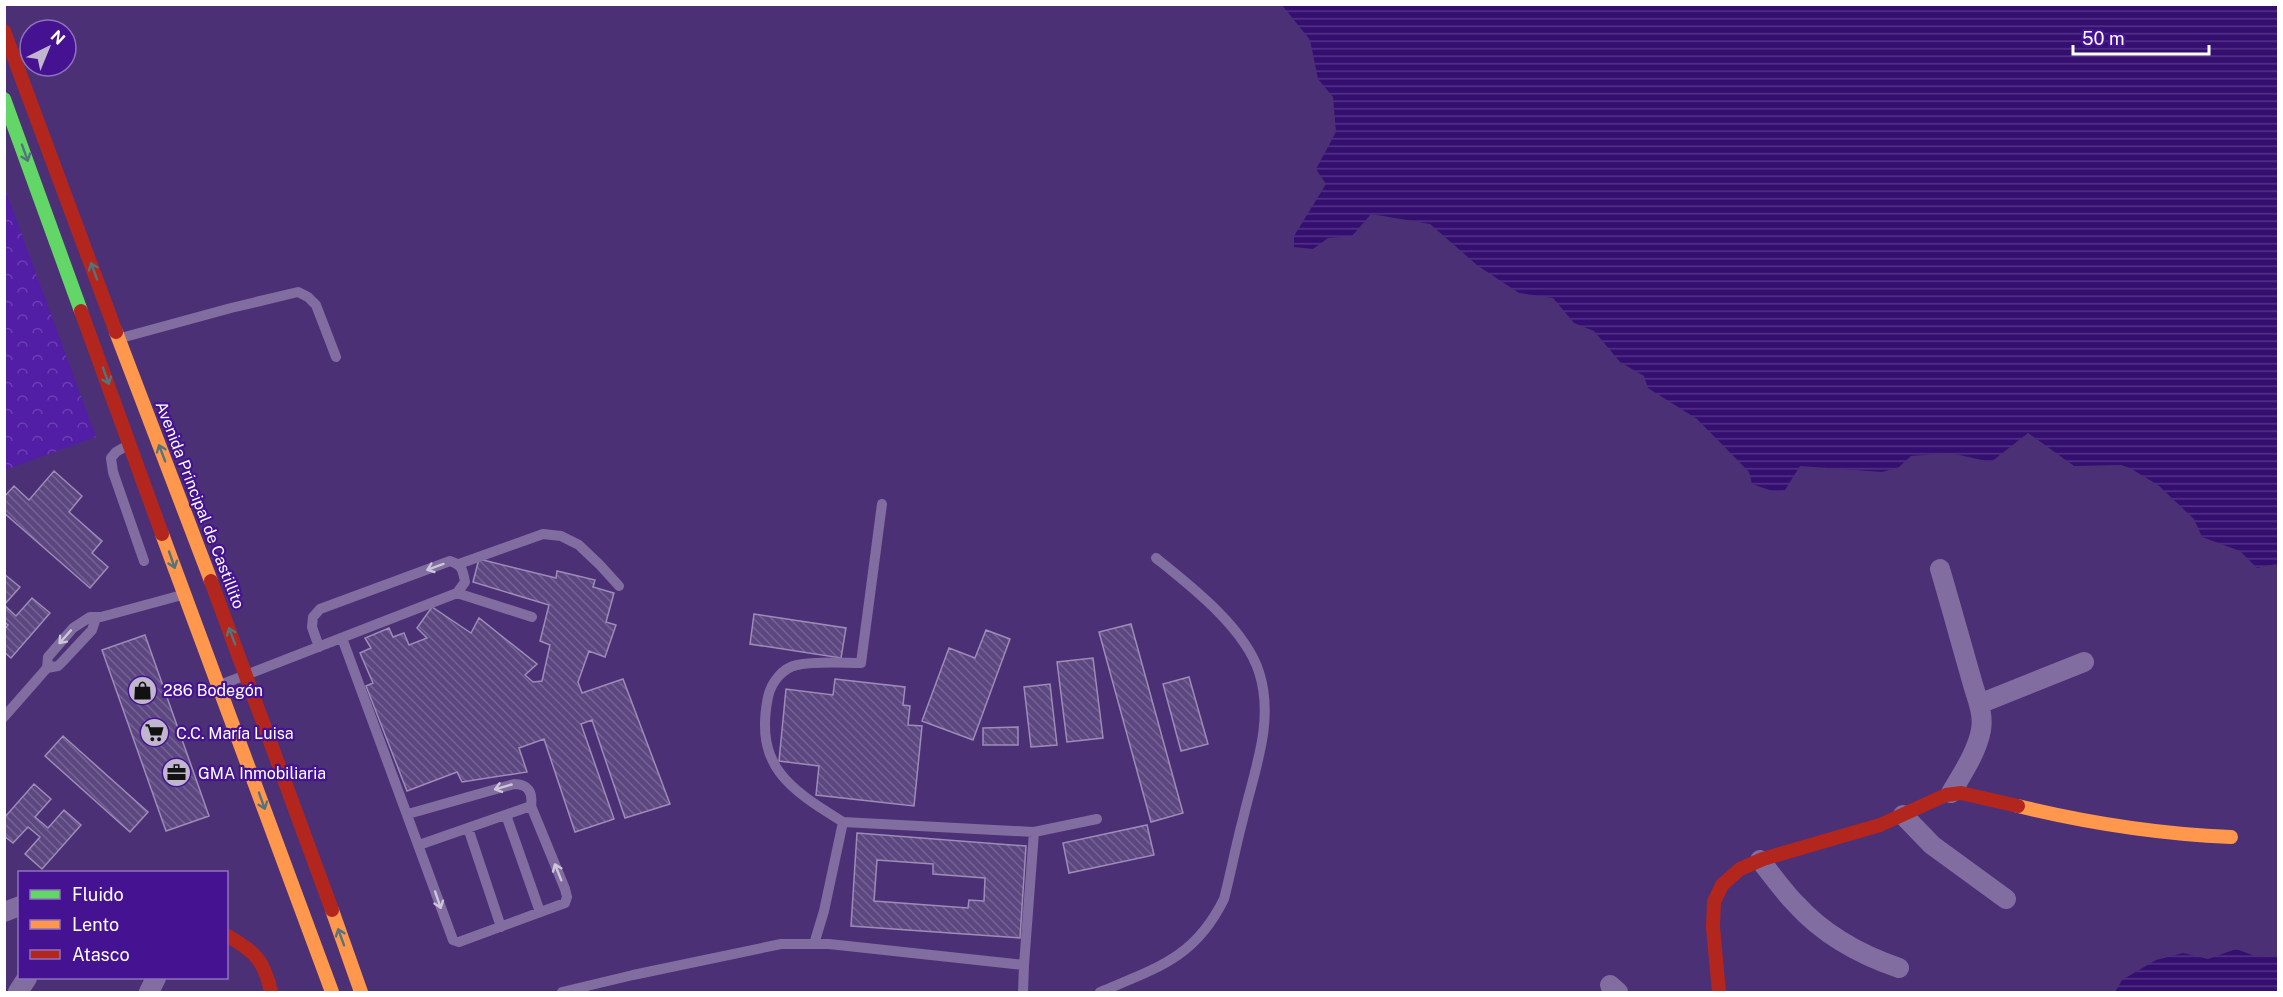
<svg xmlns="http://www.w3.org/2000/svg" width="2283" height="997" font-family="'Public Sans',sans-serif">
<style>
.park{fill:url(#park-crowns)}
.water{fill:url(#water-rules)}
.building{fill:url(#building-back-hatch);stroke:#9d8db6;stroke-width:1.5;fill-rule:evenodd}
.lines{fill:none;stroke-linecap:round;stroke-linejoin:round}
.lane{stroke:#826da0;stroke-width:10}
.street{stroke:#826da0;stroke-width:20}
.fast{stroke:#63d668;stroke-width:14}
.slow{stroke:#ff974d;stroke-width:14}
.jam{stroke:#b3261e;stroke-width:14}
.oneway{stroke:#54747d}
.oneway2{stroke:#cdc5d9}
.labels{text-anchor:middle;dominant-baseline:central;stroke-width:4.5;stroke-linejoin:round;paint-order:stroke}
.street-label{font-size:16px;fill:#fff;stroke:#451392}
.poi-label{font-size:16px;fill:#fff;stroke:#451392;text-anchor:start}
</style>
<defs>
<pattern id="park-crowns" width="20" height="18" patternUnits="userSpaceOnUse" patternTransform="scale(1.5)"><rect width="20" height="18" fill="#511ea5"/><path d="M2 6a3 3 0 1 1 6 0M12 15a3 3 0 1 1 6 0" fill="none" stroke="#6b40b2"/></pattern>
<pattern id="water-rules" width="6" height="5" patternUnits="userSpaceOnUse" patternTransform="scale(1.5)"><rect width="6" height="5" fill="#350f6f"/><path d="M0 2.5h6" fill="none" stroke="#533385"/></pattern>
<pattern id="building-back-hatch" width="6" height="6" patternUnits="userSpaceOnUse" patternTransform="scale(1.5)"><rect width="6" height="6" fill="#5d4781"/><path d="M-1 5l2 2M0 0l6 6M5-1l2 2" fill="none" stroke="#756394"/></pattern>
</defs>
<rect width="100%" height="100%" fill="#4b3075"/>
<path class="park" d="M 4,186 L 96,437 L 5,470 L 4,470 Z"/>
<path class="water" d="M 1282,5 L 2278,5 L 2278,566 L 2276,564 L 2257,568 L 2240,551 L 2202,537 L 2194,519 L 2158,485 L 2130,468 L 2121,465 L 2074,466 L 2028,433 L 1991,462 L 1950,453 L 1911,456 L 1899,467 L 1882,472 L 1800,466 L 1785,490 L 1775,492 L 1752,484 L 1749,472 L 1697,419 L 1648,388 L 1644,376 L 1620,362 L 1594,331 L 1574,323 L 1553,298 L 1519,293 L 1478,266 L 1430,224 L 1371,214 L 1352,236 L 1328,238 L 1313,249 L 1294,247 L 1294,236 L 1326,184 L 1316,169 L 1336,132 L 1333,97 L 1318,79 L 1310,40 Z
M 2236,949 L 2255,956 L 2278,957 L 2278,992 L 2115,992 L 2122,980 L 2156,960 L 2183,953 L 2208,959 Z"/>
<path class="building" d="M 54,471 L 82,496 L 69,512 L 102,541 L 92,553 L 108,567 L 90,588 L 4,513 L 4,497 L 14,486 L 29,500 Z
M 479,559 L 556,578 L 557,571 L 595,580 L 593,587 L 614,593 L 606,622 L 616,625 L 605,657 L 589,651 L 578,682 L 582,693 L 623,679 L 670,804 L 625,818 L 592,720 L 581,724 L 614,819 L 575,832 L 544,739 L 519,748 L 527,772 L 462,782 L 457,772 L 407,791 L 366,686 L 373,683 L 360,653 L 371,648 L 365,638 L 389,628 L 393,637 L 404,633 L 409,645 L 427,638 L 417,628 L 432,607 L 471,633 L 479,618 L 537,664 L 525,675 L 533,682 L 542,681 L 550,645 L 540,641 L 549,605 L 473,582 Z
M 4,574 L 20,587 L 4,605 Z
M 32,598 L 50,613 L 11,658 L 4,652 L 4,630 L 8,625 L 4,622 L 4,605 L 16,616 Z
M 754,614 L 846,628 L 841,658 L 750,644 Z
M 1131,624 L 1183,813 L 1151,822 L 1099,632 Z
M 986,630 L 1010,639 L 973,740 L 922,721 L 949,648 L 975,658 Z
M 145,635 L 209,816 L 166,831 L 102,650 Z
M 1093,658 L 1103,738 L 1067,742 L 1057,662 Z
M 1189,677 L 1208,744 L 1181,751 L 1163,684 Z
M 835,679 L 905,687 L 903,705 L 910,706 L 908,725 L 922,726 L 914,806 L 816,795 L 819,766 L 779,761 L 786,689 L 833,695 Z
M 1050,684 L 1057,745 L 1031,747 L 1024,687 Z
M 1018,727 L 1018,745 L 983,745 L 983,728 Z
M 63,736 L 148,812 L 130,832 L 45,756 Z
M 34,784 L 51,799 L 35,817 L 48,828 L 64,810 L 81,825 L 42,869 L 25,854 L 40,837 L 28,827 L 13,843 L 4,836 L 4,818 Z
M 1147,825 L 1154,855 L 1069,873 L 1063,843 Z
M 857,833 L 1026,846 L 1020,938 L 851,926 ZM 877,860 L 933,864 L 933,874 L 985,878 L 984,901 L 969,900 L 968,908 L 874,901 Z"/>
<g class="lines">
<path class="lane" d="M 121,338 L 231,308 L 298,292 L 308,297 L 316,305 L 336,357
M 128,445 L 116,452 L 111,458 L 113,472 L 144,561
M 459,564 L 543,534 L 561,536 L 579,545 L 599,564 L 619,586
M 457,593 L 532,617
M 342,638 L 453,940 L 459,942 L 565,903 L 567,897 L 565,889 L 531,806
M 47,668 L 58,666 L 63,661 L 92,630 L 96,618
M 220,685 L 457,593 L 465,582 C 463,570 462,565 450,561 L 320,609 L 313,617 L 312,627 L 319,647
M 4,717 L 47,668 L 48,657 L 73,628 L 90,617 L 101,617 L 182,595
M 408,814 L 514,784 C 528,784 533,792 531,806 L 419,845
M 506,815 L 540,912
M 843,822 C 790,789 754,767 768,697 C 771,683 782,668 797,665 C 816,661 842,663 861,663 L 882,504
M 468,828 L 501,927
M 814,944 L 824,911 L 843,822 L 1034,832 L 1097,819
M 562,992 L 633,975 L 781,944 L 829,944 L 1024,965 L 1034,832
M 1023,992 L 1024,965
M 1100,992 C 1157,968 1195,958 1224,899 C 1231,872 1236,845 1243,819 C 1254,771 1275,721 1259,672 C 1245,628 1191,586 1156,558"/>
<path class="street" d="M 1940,569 C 1951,606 1961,643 1972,681 C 1976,697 1984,712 1981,730 C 1977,752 1962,774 1951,793
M 1979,704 L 2084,662
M 1903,815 L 1932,845 L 2006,899
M 1760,860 C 1772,875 1783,891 1796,904 C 1823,934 1861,955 1899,968
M 4,912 L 20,906
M 1610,985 L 1618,992
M 18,992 L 27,978
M 149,992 L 156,978"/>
<path class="fast" d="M 4,99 L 81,311"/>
<path class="slow" d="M 116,332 L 211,581
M 162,534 L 332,992
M 2018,806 C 2088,823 2159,834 2231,837
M 332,910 L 361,992"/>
<path class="jam" d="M 4,31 L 116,332
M 81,311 L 162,534
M 211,581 L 332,910
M 226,935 C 254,951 264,959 271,992
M 1719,992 L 1713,927 L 1714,902 L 1722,885 L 1740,869 L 1763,859 L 1880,825 L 1946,795 L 1961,793 L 2018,806"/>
</g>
<defs><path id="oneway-shaft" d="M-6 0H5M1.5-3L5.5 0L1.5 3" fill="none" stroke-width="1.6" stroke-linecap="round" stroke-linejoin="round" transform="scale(1.5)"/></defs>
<g class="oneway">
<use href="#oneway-shaft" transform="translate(25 153) rotate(70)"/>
<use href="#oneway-shaft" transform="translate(94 271) rotate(-110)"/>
<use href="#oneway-shaft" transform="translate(106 376) rotate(70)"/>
<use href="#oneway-shaft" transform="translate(162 453) rotate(-111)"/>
<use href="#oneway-shaft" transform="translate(172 560) rotate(71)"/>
<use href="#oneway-shaft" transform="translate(232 636) rotate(-111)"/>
<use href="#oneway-shaft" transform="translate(262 801) rotate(70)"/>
<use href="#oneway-shaft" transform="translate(341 937) rotate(-110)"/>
</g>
<g class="oneway2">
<use href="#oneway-shaft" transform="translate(435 567) rotate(160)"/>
<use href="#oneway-shaft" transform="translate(65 637) rotate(132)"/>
<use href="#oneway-shaft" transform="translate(503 787) rotate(164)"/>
<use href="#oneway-shaft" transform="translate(558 872) rotate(-112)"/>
<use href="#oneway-shaft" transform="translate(438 900) rotate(71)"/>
</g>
<defs>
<symbol id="shop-disc" viewBox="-11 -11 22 22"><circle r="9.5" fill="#c0b7cf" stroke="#451392"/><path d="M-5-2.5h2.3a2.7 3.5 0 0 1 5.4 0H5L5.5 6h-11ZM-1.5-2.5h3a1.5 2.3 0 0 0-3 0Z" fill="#111"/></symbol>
<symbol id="supermarket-disc" viewBox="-11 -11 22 22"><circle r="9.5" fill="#c0b7cf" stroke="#451392"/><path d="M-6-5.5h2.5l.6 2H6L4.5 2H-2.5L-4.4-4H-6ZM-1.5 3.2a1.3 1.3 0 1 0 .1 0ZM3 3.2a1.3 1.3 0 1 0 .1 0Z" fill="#111"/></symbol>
<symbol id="office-disc" viewBox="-11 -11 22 22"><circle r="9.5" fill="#c0b7cf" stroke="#451392"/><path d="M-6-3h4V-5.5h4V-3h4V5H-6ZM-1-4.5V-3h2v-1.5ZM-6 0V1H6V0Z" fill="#111"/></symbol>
</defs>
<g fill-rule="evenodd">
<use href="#shop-disc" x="126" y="674" width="33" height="33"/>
<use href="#supermarket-disc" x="138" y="716" width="33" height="33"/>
<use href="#office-disc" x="160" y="756" width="33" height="33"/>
</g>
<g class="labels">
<g class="street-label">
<text transform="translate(200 505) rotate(69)">Avenida Principal de Castillito</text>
</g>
<g class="poi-label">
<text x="163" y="690">286 Bodegón</text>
<text x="176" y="733">C.C. María Luisa</text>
<text x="198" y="773">GMA Inmobiliaria</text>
</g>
</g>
<rect width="2283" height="997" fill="none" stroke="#ffffff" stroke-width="12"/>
<rect x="18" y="871" width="210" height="108" fill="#451392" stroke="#8f71be" stroke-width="1.5"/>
<rect x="30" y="890" width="30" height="9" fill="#63d668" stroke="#8f71be" stroke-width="1.5"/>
<text x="72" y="901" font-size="18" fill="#ffffff">Fluido</text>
<rect x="30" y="920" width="30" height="9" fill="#ff974d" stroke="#8f71be" stroke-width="1.5"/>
<text x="72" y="931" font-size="18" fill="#ffffff">Lento</text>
<rect x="30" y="950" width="30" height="9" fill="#b3261e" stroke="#8f71be" stroke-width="1.5"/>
<text x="72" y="961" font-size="18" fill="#ffffff">Atasco</text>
<g transform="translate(48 48) rotate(43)"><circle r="28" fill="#451392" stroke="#8f71be" stroke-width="1.5"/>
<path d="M0-4.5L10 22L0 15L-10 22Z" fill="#c0b7cf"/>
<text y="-9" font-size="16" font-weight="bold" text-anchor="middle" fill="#ffffff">N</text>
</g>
<path d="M2073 45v9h136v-9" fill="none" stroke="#ffffff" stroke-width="3"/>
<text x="2082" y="45" font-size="18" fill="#ffffff" stroke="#451392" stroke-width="4.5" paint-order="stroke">50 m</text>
</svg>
